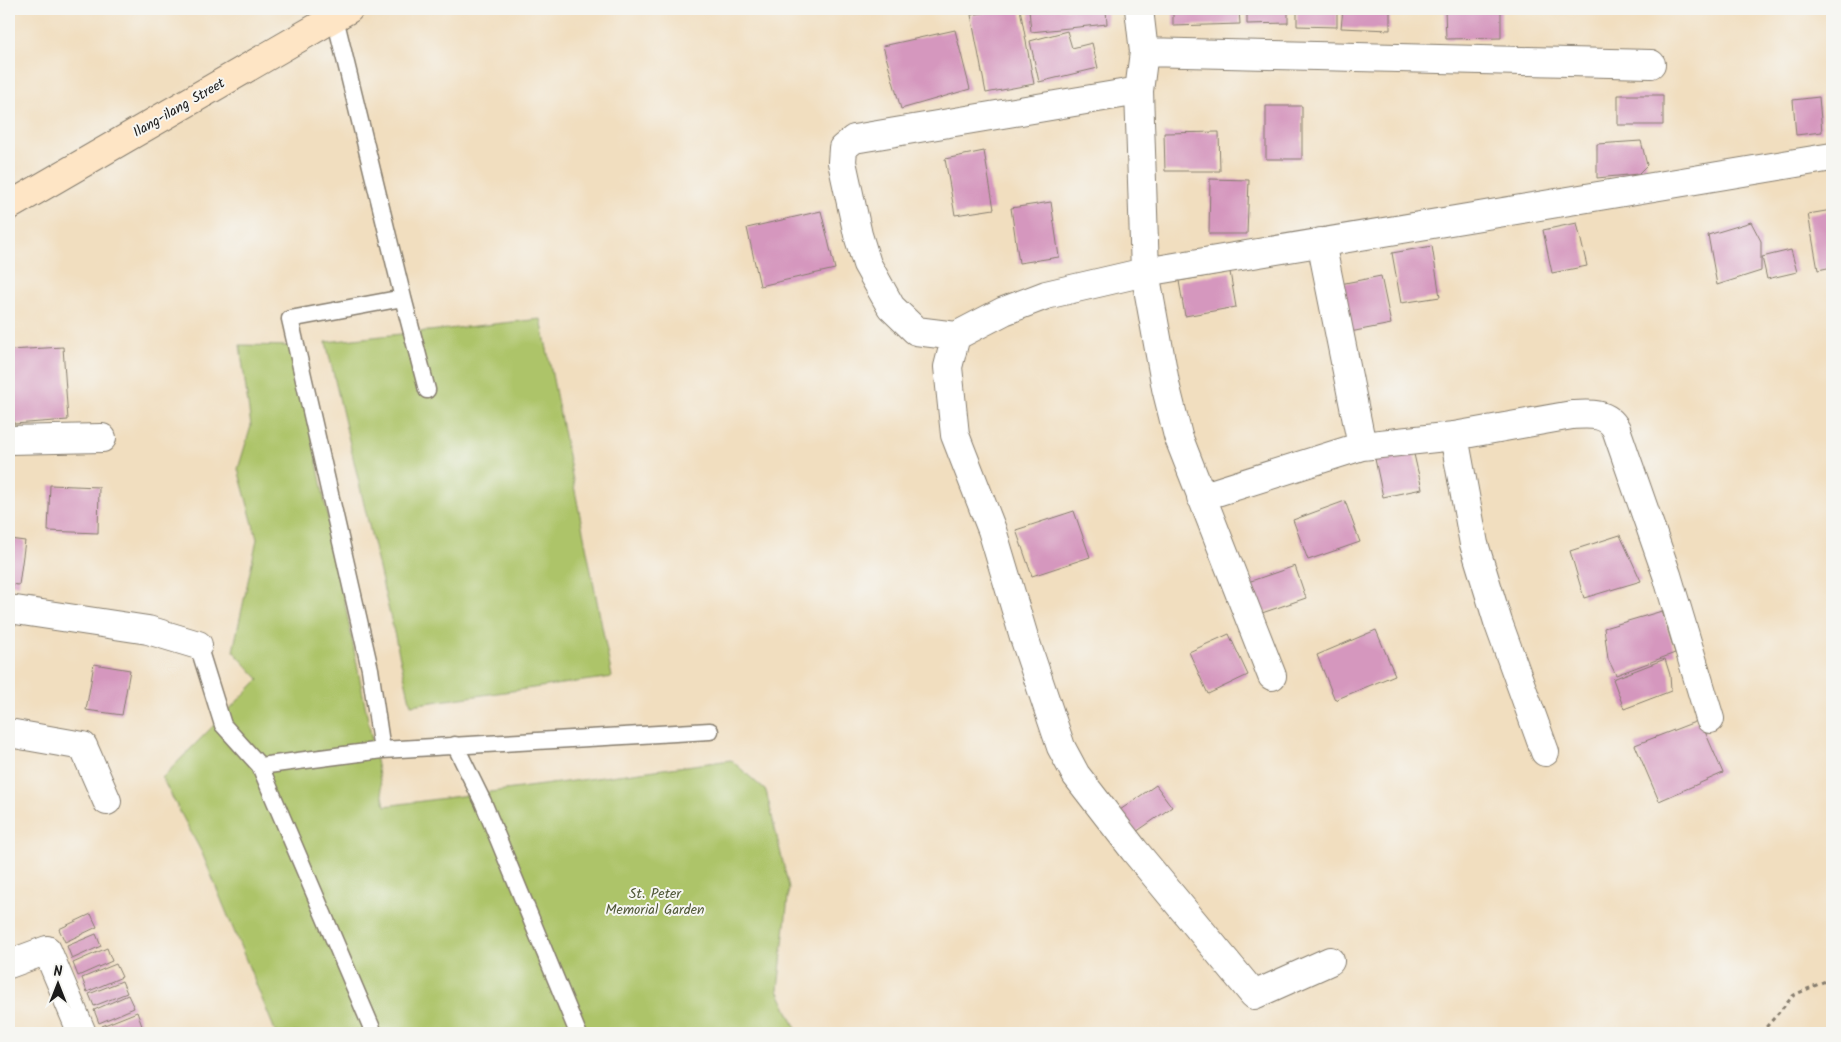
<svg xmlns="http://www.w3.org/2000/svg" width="1841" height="1042" font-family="Kalam,sans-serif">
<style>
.green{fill:#adc469;stroke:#647042}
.building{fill:#d597be}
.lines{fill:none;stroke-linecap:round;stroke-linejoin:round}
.lane-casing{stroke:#867d6e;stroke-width:19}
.street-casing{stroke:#867d6e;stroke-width:30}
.secondary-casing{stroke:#867d6e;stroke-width:30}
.path{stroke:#867d6e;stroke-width:3;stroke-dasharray:4 4;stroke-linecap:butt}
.lane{stroke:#fff;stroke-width:16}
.street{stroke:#fff;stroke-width:28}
.secondary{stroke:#fee5c5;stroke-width:28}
.labels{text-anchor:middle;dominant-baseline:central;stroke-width:4;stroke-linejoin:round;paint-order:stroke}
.street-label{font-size:14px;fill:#1c1c1c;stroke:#f6f6f2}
.park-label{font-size:14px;fill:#4f5737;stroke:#f6f6f2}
</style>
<rect width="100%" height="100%" fill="#f6f6f2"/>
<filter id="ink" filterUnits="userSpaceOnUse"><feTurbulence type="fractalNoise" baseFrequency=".02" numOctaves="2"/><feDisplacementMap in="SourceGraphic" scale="10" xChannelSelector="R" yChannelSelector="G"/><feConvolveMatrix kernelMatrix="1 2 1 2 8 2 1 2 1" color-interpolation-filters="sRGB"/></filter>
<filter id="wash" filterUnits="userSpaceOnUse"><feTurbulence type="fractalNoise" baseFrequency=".0096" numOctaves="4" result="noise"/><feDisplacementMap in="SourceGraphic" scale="20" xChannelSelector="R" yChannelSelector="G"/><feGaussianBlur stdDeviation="1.12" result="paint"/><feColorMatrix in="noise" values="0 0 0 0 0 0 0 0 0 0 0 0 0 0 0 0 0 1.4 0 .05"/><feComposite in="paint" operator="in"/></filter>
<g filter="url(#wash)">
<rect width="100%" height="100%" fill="#f1debf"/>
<path class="green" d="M 541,319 L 612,677 L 411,705 L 326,342 Z
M 240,345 L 294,346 L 385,806 L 731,760 L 766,791 L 789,888 L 778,990 L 798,1033 L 276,1033 L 202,853 L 162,778 L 259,679 L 233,651 L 257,539 L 238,469 L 251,426 Z"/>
<g id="blocks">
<path class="building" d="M 1005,9 L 1020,9 L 1034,84 L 986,93 L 971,15 Z
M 1029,9 L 1106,9 L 1107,24 L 1031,32 Z
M 1173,9 L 1239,9 L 1240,24 L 1173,26 Z
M 1247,9 L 1288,9 L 1288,23 L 1247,24 Z
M 1297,9 L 1337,9 L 1337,27 L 1297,26 Z
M 1343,9 L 1390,9 L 1390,30 L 1341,28 Z
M 1445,9 L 1501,9 L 1501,38 L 1446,39 Z
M 955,30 L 970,89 L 901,109 L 883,46 Z
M 1067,31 L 1072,48 L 1092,43 L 1098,68 L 1039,82 L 1030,41 Z
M 1618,95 L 1663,95 L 1663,125 L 1618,125 Z
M 1819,97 L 1822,132 L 1796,135 L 1793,100 Z
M 1266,106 L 1302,106 L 1302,159 L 1266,159 Z
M 1219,132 L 1220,171 L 1165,171 L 1164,133 Z
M 1641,141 L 1647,165 L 1638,174 L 1597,178 L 1597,144 Z
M 984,151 L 994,209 L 955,215 L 945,159 Z
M 1210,179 L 1249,180 L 1247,234 L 1209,234 Z
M 1051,202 L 1059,257 L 1019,263 L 1011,208 Z
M 1832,210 L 1832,267 L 1818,270 L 1808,214 Z
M 821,211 L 835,269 L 760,286 L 747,228 Z
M 1751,222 L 1761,241 L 1761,271 L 1717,285 L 1708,235 Z
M 1577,223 L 1587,266 L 1552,273 L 1543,230 Z
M 1432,246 L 1440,297 L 1401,303 L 1392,253 Z
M 1791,250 L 1797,272 L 1767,279 L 1762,257 Z
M 1230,272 L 1236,307 L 1185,316 L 1179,281 Z
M 1381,276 L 1391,324 L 1345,333 L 1335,285 Z
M 63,347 L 68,420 L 14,424 L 10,350 Z
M 1413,450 L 1422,489 L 1383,497 L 1375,459 Z
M 50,485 L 99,487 L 98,533 L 48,531 Z
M 1345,501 L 1360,542 L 1308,560 L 1293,520 Z
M 1074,511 L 1090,557 L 1032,576 L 1016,530 Z
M 1620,535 L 1641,581 L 1584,598 L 1570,551 Z
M 9,539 L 25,541 L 19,585 L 9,584 Z
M 1295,566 L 1306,598 L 1259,614 L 1248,582 Z
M 1662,611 L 1675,653 L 1616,675 L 1608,659 L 1604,628 Z
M 1376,630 L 1395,675 L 1335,700 L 1317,655 Z
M 1229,634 L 1248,675 L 1208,694 L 1189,652 Z
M 1665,659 L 1670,675 L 1671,691 L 1624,709 L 1613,679 Z
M 94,664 L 130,670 L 122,715 L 86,710 Z
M 1700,720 L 1723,773 L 1659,801 L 1635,745 Z
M 1156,785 L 1172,807 L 1136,832 L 1120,810 Z
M 91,914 L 97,927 L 65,942 L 59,929 Z
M 96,934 L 101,946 L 72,959 L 67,946 Z
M 107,948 L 112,961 L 78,976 L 73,963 Z
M 116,964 L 122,977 L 87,992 L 82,978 Z
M 122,981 L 127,993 L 94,1006 L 89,994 Z
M 128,995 L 134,1008 L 99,1023 L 94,1010 Z
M 137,1012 L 142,1026 L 123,1033 L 105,1033 L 102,1026 Z"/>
</g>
</g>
<g filter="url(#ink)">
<use href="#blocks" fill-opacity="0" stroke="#867d6e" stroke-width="1"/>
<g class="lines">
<defs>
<path id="lane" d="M 335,18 L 403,298 L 290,319 L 370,669 L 382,750
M 403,298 L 427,390
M 198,645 L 223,725 L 260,766 L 374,1033
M 455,745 L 483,802 L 578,1033
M 260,766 L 382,750 L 710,731"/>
<path id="street" d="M 1139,9 L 1144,52 L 1139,91 L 1145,272 L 1166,388 L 1178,436 L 1272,676
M 1144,52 L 1651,64
M 1139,91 L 854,139 L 843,148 L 842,162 L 858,235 L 867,264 L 891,307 L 916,331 L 956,336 L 1004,311 L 1046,295 L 1145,272 L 1832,157
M 1321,242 L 1362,446
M 956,336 L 948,367 L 955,435 L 992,530 L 1024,637 L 1061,747 L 1076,775 L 1134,850 L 1254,995 L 1330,961
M 1454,436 L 1474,544 L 1498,622 L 1545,752
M 9,440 L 102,438
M 1201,497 L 1362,446 L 1454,436 L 1572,415 C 1589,414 1607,412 1616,429 L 1667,575 L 1710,719
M 9,609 L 148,630 L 198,645
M 9,733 L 83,746 L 107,801
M 9,964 L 47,950 L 82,1033"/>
<path id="secondary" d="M 9,206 L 349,9"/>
</defs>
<use href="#lane" class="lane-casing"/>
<use href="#street" class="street-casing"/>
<use href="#secondary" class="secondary-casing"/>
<path class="path" d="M 1761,1033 L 1794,995 L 1832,978"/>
<use href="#lane" class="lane"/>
<use href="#street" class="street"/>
<use href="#secondary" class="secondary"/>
</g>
</g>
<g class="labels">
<g class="street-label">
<text transform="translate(179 108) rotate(-30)">Ilang-ilang Street</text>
</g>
<g class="park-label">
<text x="655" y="894">St. Peter<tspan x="655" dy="16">Memorial Garden</tspan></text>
</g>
</g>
<rect width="1841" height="1042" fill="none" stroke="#f6f6f2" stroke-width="30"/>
<g transform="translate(58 984)" stroke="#f6f6f2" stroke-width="4" paint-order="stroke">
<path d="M0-4L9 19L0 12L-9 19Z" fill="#1c1c1c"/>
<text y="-8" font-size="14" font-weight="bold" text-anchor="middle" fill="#1c1c1c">N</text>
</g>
</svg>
